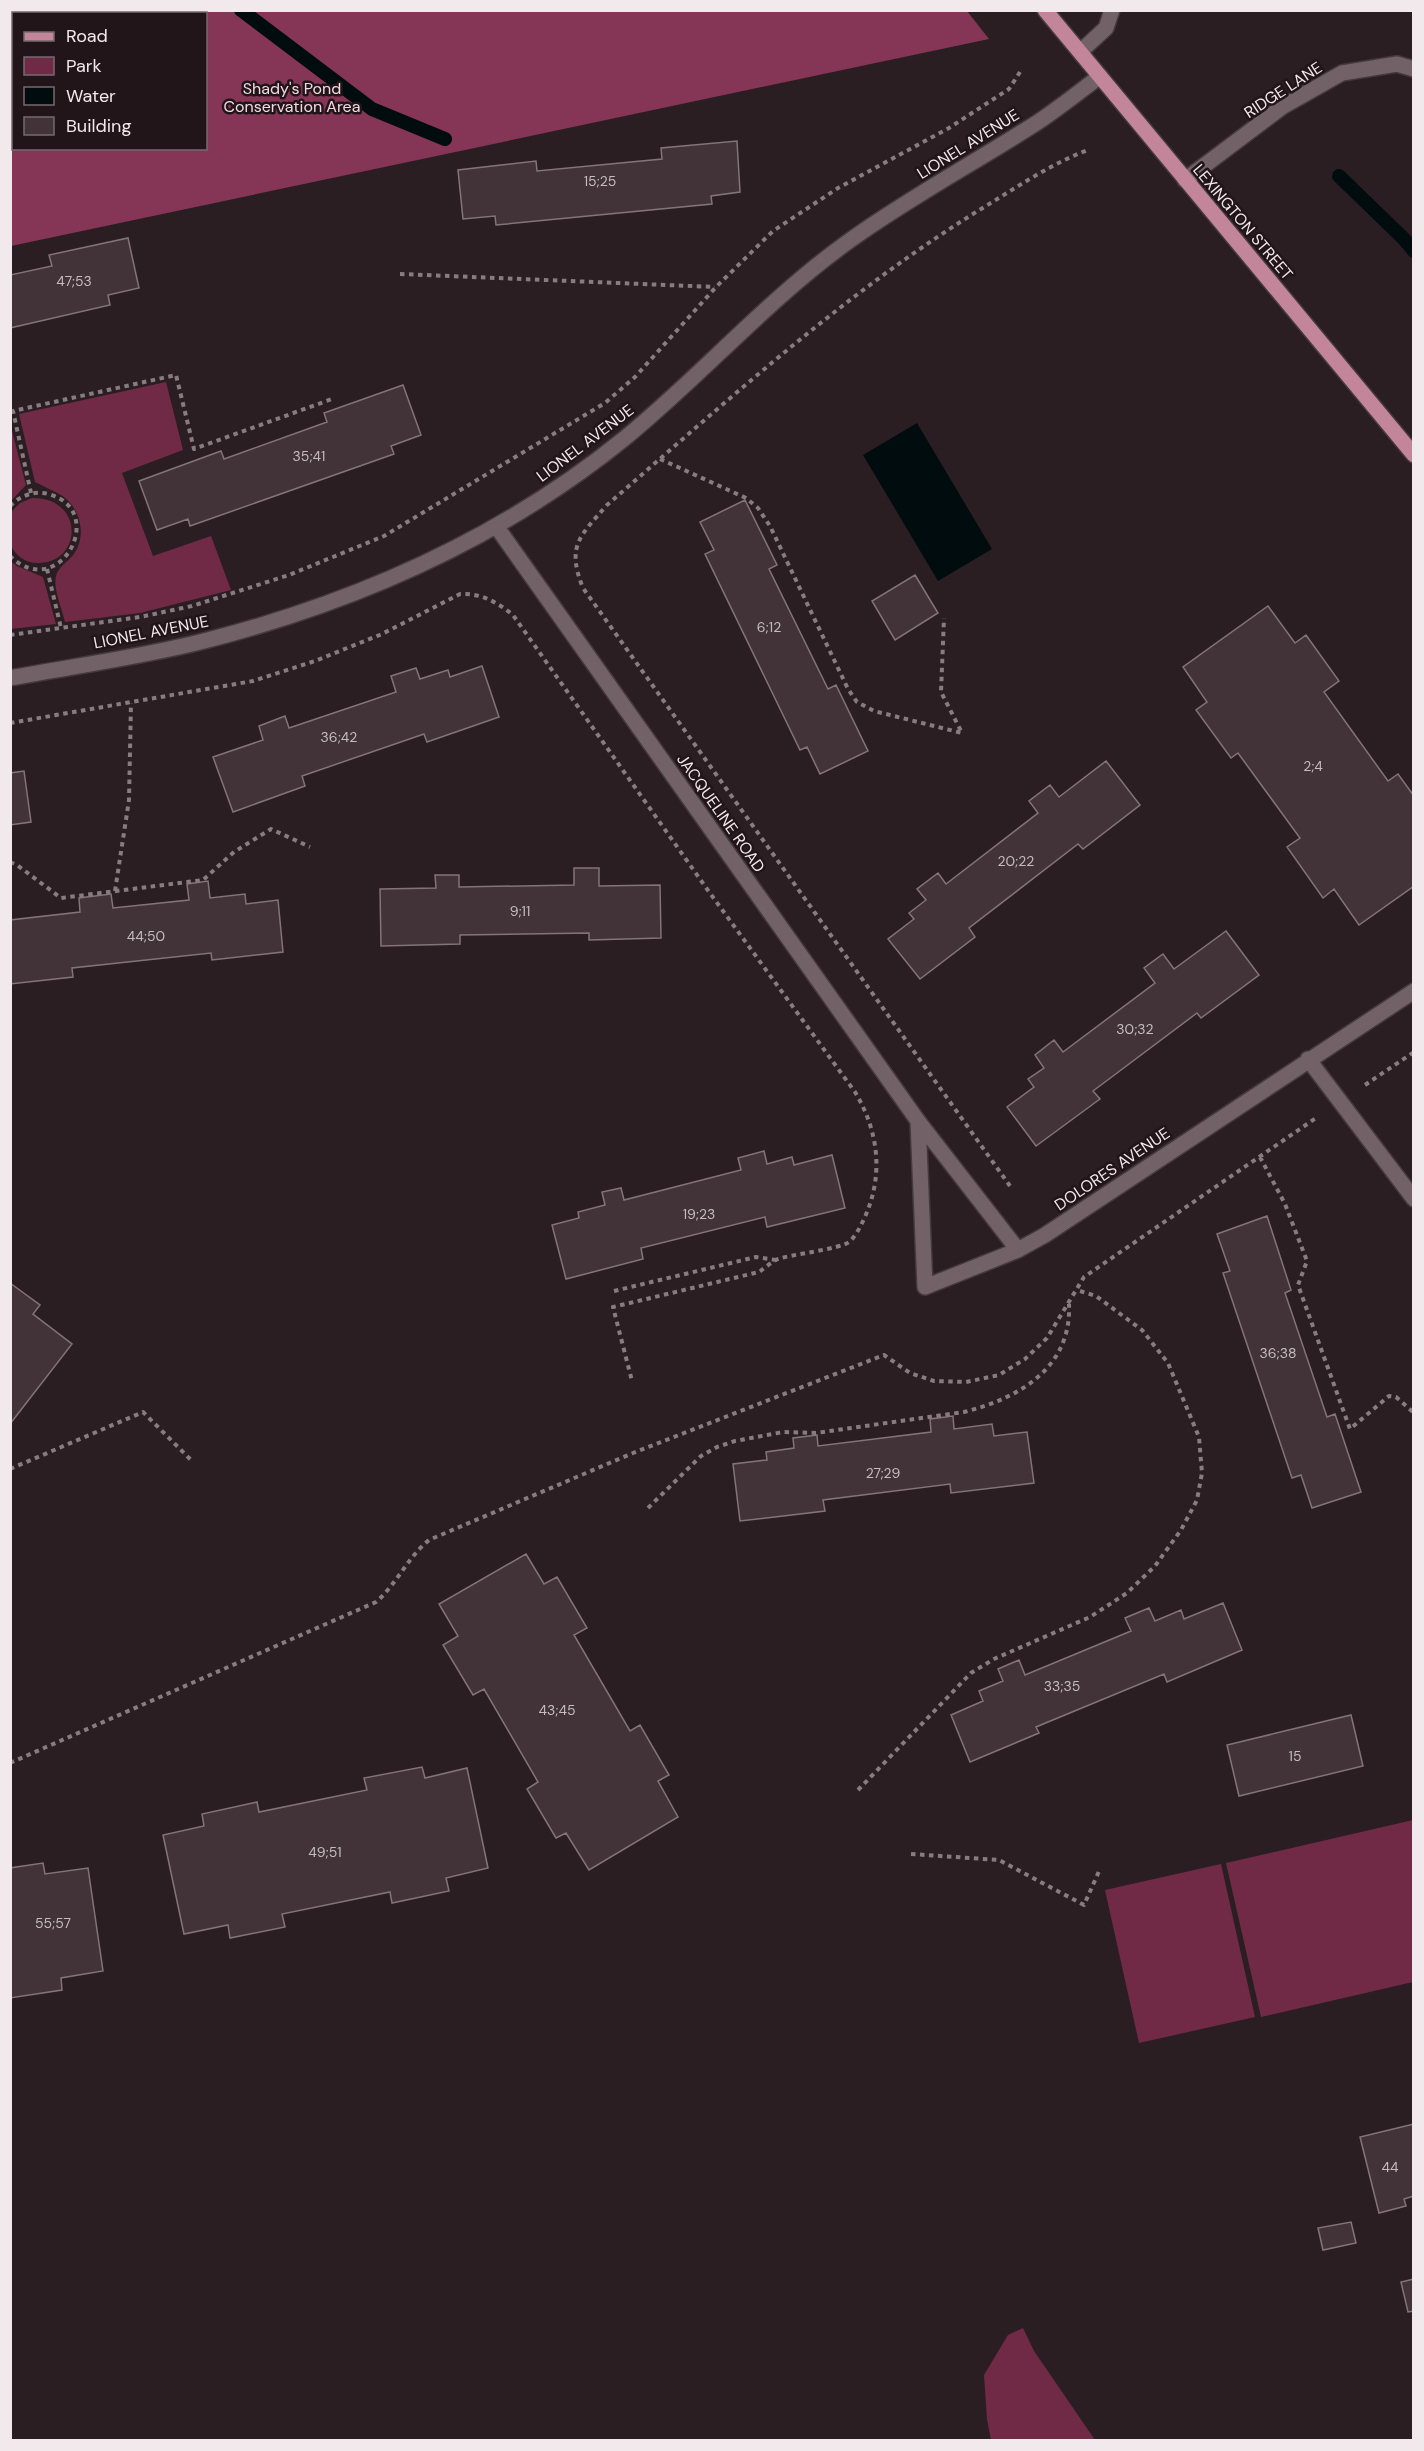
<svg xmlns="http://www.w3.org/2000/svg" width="1424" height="2451" font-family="'DM Sans',sans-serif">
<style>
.green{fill:#702a46}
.forest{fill:#853555;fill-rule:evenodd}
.water{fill:#000c0e}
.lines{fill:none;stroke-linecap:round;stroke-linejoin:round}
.stream{stroke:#000c0e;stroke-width:14}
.building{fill:#413337;stroke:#847479;stroke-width:1.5}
.minor-casing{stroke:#443a3d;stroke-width:18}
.major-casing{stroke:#443a3d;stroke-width:18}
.path{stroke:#877c80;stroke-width:4;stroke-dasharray:4.5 4.5;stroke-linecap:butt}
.minor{stroke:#726267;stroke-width:15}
.major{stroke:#c28599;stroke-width:15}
.labels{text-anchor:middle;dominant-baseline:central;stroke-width:5;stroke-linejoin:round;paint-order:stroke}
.number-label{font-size:14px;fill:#c6bcbf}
.park-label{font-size:16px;fill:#f3dae2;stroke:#211519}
.street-label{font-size:16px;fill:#f2e9ec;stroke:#211519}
</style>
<rect width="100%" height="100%" fill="#2b1e22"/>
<path class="green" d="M 166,382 L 183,450 L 122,473 L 153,556 L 211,536 L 231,590 L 140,613 L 65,622 C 62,609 53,589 56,576 C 58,567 68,562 73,555 C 87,537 81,510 64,497 C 55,491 44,487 35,482 L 19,414 Z
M 10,423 L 26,485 L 11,501 L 10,501 Z
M 32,498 C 85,497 83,564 37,563 C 26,563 16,556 11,546 L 11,512 L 20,503 Z
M 10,561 L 17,566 L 43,577 L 56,624 L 11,629 Z
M 1413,1820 L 1413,1982 L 1261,2017 L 1226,1863 Z
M 1221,1864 L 1255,2017 L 1139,2043 L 1105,1890 Z
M 1023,2328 L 1034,2351 L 1095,2440 L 991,2440 L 987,2419 L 984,2375 L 1008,2335 Z"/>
<path class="forest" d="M 967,11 L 989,39 L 11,246 L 11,11 ZM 14,14 L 206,14 L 206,148 L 14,148 Z"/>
<path class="water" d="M 917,423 L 992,549 L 938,581 L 863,455 Z"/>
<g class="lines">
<path class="stream" d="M 241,10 L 372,109 L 445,139
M 1339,176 L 1404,239 L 1414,251"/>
</g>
<path class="building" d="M 737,141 L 740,192 L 711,196 L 712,204 L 496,225 L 495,216 L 463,219 L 458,170 L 536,161 L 537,171 L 662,159 L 661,148 Z
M 128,238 L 139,288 L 108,295 L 110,305 L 10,328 L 10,275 L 52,266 L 49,255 Z
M 403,385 L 421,435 L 391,446 L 394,454 L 190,526 L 188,519 L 157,530 L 139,481 L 221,451 L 224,459 L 327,422 L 324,413 Z
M 745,500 L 777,565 L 769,569 L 828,689 L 836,685 L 868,751 L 820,774 L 807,747 L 800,750 L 705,554 L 714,550 L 700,522 Z
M 915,575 L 938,613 L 895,640 L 872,601 Z
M 1268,606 L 1295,643 L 1306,635 L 1339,681 L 1324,692 L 1388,781 L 1398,774 L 1414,796 L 1414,886 L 1359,925 L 1334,889 L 1323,898 L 1287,847 L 1300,838 L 1238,753 L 1231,758 L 1196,710 L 1207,702 L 1183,667 Z
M 482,666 L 499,717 L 427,742 L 424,734 L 302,776 L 305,786 L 233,812 L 213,757 L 263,740 L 259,726 L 285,716 L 289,728 L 396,692 L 391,676 L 416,668 L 420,679 L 448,670 L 450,677 Z
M 1106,761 L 1140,805 L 1083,849 L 1078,844 L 969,928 L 975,937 L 920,979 L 888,939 L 914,919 L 909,913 L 926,900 L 917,889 L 938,873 L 946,884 L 1038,813 L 1029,801 L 1050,785 L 1059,797 Z
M 24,771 L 31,822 L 10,825 L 10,773 Z
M 574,868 L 599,868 L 599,886 L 660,885 L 661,938 L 589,940 L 589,933 L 460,935 L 460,944 L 381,946 L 380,889 L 436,888 L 435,875 L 459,875 L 459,887 L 574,885 Z
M 208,881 L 210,898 L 245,894 L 246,904 L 278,900 L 283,952 L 212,960 L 211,953 L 72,968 L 73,977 L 10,984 L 10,920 L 80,912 L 79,898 L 111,894 L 113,908 L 189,900 L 187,884 Z
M 1226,931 L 1259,975 L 1201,1018 L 1197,1013 L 1093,1091 L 1100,1099 L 1036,1146 L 1007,1107 L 1034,1087 L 1028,1079 L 1044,1068 L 1035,1055 L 1054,1040 L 1063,1052 L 1155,983 L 1144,968 L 1163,954 L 1174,969 Z
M 764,1151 L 767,1164 L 792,1157 L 794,1165 L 832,1155 L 845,1208 L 767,1227 L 765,1217 L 641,1248 L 643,1259 L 566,1279 L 552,1225 L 579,1218 L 578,1212 L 605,1205 L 602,1192 L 621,1188 L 624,1200 L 741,1170 L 738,1158 Z
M 1267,1216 L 1291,1290 L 1285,1293 L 1327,1417 L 1335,1414 L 1361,1492 L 1312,1508 L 1301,1475 L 1292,1478 L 1223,1273 L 1230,1271 L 1217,1234 Z
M 10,1283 L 40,1305 L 33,1314 L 72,1344 L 10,1424 Z
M 953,1416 L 954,1429 L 992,1424 L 994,1436 L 1027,1432 L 1034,1483 L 951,1493 L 950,1484 L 823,1500 L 825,1511 L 740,1521 L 733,1464 L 767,1460 L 766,1452 L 794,1448 L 793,1438 L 817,1435 L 818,1446 L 931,1432 L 930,1419 Z
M 526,1554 L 544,1584 L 557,1577 L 587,1628 L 574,1635 L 630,1731 L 640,1725 L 669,1775 L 658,1781 L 678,1817 L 589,1870 L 566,1833 L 556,1838 L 527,1789 L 538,1782 L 484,1689 L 473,1695 L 443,1645 L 458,1636 L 439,1604 Z
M 1223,1603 L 1242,1650 L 1167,1682 L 1164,1674 L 1036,1727 L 1039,1733 L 970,1762 L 951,1715 L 983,1701 L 979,1691 L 1003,1681 L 998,1669 L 1019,1660 L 1025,1675 L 1131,1631 L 1125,1618 L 1149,1608 L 1155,1621 L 1181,1610 L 1184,1619 Z
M 1351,1715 L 1363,1766 L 1239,1796 L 1227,1745 Z
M 422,1767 L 425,1778 L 467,1768 L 488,1868 L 446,1878 L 449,1891 L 392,1903 L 390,1892 L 282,1914 L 285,1927 L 230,1938 L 228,1925 L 184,1934 L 163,1835 L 204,1826 L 202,1814 L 257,1802 L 259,1812 L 367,1790 L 364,1778 Z
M 43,1863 L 45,1874 L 88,1868 L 103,1971 L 61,1978 L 62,1990 L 10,1998 L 10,1868 Z
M 1414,2124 L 1414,2196 L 1404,2199 L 1406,2206 L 1379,2213 L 1360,2137 Z
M 1351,2222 L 1356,2243 L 1323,2250 L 1318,2228 Z
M 1414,2279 L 1414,2311 L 1408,2312 L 1401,2282 Z"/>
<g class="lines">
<defs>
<path id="minor" d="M 1080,52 L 1106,28 L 1112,10
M 1185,180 L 1282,107 L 1342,73 L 1397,64 L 1414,69
M 496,526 L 918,1121 L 1018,1250
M 10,678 C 74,666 142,657 204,641 C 357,602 502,538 625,438 C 702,375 768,299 849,241 C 910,197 976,162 1038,122 C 1059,108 1079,92 1099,77
M 1308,1059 L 1414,1199
M 918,1121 L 925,1287 L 1018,1250 L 1045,1235 L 1414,991"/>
<path id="major" d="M 1045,10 L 1414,455"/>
</defs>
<use href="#minor" class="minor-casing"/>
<use href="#major" class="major-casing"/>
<path class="path" d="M 400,274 L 715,287
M 660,459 L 746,498 L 758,508 L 770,526 L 848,689 L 857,702 L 874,711 L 962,733 L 941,692 L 944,618
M 31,493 L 13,411 L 176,375 L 194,449 L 332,399
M 10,506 C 20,496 34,490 48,494 C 110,510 59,604 10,556
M 47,569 L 61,628
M 10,635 L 140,617 L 192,606 L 289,575 L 384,536 L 605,403 L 635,377 L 716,287 L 773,231 L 838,188 L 949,128 L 1009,89 L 1020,72
M 10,723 L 253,681 L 315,661 L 382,634 L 460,594 C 481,593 497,602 513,615 L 707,889 L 855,1092 C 879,1132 884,1176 864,1219 C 860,1227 856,1236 849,1242 C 840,1249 793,1254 778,1259 C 771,1262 765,1268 759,1272 L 613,1307 L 632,1381
M 10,862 L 17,865 L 61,898 L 203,880 L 234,852 L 271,829 L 310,847
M 115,891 L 129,800 L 131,703
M 1365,1085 L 1414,1052
M 1260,1157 L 1285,1204 L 1307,1261 L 1298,1285 L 1350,1429 L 1389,1396 L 1396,1397 L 1414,1413
M 1010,1186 L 583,588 C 566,546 580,536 607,505 C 727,401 846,292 981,209 C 1016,188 1050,164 1088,150
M 614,1291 L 756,1257 L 776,1260
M 10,1469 L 143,1412 L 192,1461
M 648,1508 L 701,1456 L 717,1447 L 735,1441 L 783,1432 L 816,1433 L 964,1412 C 1020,1398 1072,1367 1069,1304
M 10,1763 L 376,1602 C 397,1584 407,1558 429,1540 L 633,1453 L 884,1355 L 910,1373 L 934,1381 L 966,1382 L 999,1375 L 1025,1359 L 1047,1338 L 1084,1277 L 1316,1118
M 858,1790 L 971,1673 L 994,1659 L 1090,1617 L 1127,1593 L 1155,1566 L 1181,1530 L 1197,1500 L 1202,1473 L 1199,1437 L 1168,1363 L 1142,1330 L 1096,1296 L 1077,1290
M 911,1854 L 999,1860 L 1084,1905 L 1100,1869"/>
<use href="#minor" class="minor"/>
<use href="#major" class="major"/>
</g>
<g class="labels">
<g class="number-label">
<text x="600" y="181">15;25</text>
<text x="74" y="281">47;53</text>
<text x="309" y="456">35;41</text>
<text x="769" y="627">6;12</text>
<text x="339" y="737">36;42</text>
<text x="1313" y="766">2;4</text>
<text x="1016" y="861">20;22</text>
<text x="520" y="911">9;11</text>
<text x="146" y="936">44;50</text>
<text x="1135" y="1029">30;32</text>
<text x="699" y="1214">19;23</text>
<text x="1278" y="1353">36;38</text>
<text x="883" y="1473">27;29</text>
<text x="1062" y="1686">33;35</text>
<text x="557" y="1710">43;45</text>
<text x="1295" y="1756">15</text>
<text x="325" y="1852">49;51</text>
<text x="53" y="1923">55;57</text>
<text x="1390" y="2167">44</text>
</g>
<g class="park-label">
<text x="292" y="88">Shady's Pond<tspan x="292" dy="18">Conservation Area</tspan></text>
</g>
<g class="street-label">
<text transform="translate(1283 90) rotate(-33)">RIDGE LANE</text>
<text transform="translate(968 144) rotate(-32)">LIONEL AVENUE</text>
<text transform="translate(1243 222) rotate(50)">LEXINGTON STREET</text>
<text transform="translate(585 443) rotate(-37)">LIONEL AVENUE</text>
<text transform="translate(151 632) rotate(-11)">LIONEL AVENUE</text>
<text transform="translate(721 813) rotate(55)">JACQUELINE ROAD</text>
<text transform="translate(1112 1169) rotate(-34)">DOLORES AVENUE</text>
</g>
</g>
<rect width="1424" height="2451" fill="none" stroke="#f2e9ec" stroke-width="24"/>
<rect x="12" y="12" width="195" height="138" fill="#211519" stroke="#756a6d" stroke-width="1.5"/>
<rect x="24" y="32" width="30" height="9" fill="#c28599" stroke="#756a6d" stroke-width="1.5"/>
<text x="66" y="42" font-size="18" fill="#f2e9ec">Road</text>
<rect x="24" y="57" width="30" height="18" fill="#702a46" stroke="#756a6d" stroke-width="1.5"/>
<text x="66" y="72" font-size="18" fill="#f2e9ec">Park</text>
<rect x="24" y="87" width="30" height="18" fill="#000c0e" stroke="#756a6d" stroke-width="1.5"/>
<text x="66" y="102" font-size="18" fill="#f2e9ec">Water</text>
<rect x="24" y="117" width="30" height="18" fill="#413337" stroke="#756a6d" stroke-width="1.5"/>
<text x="66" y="132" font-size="18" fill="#f2e9ec">Building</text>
</svg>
